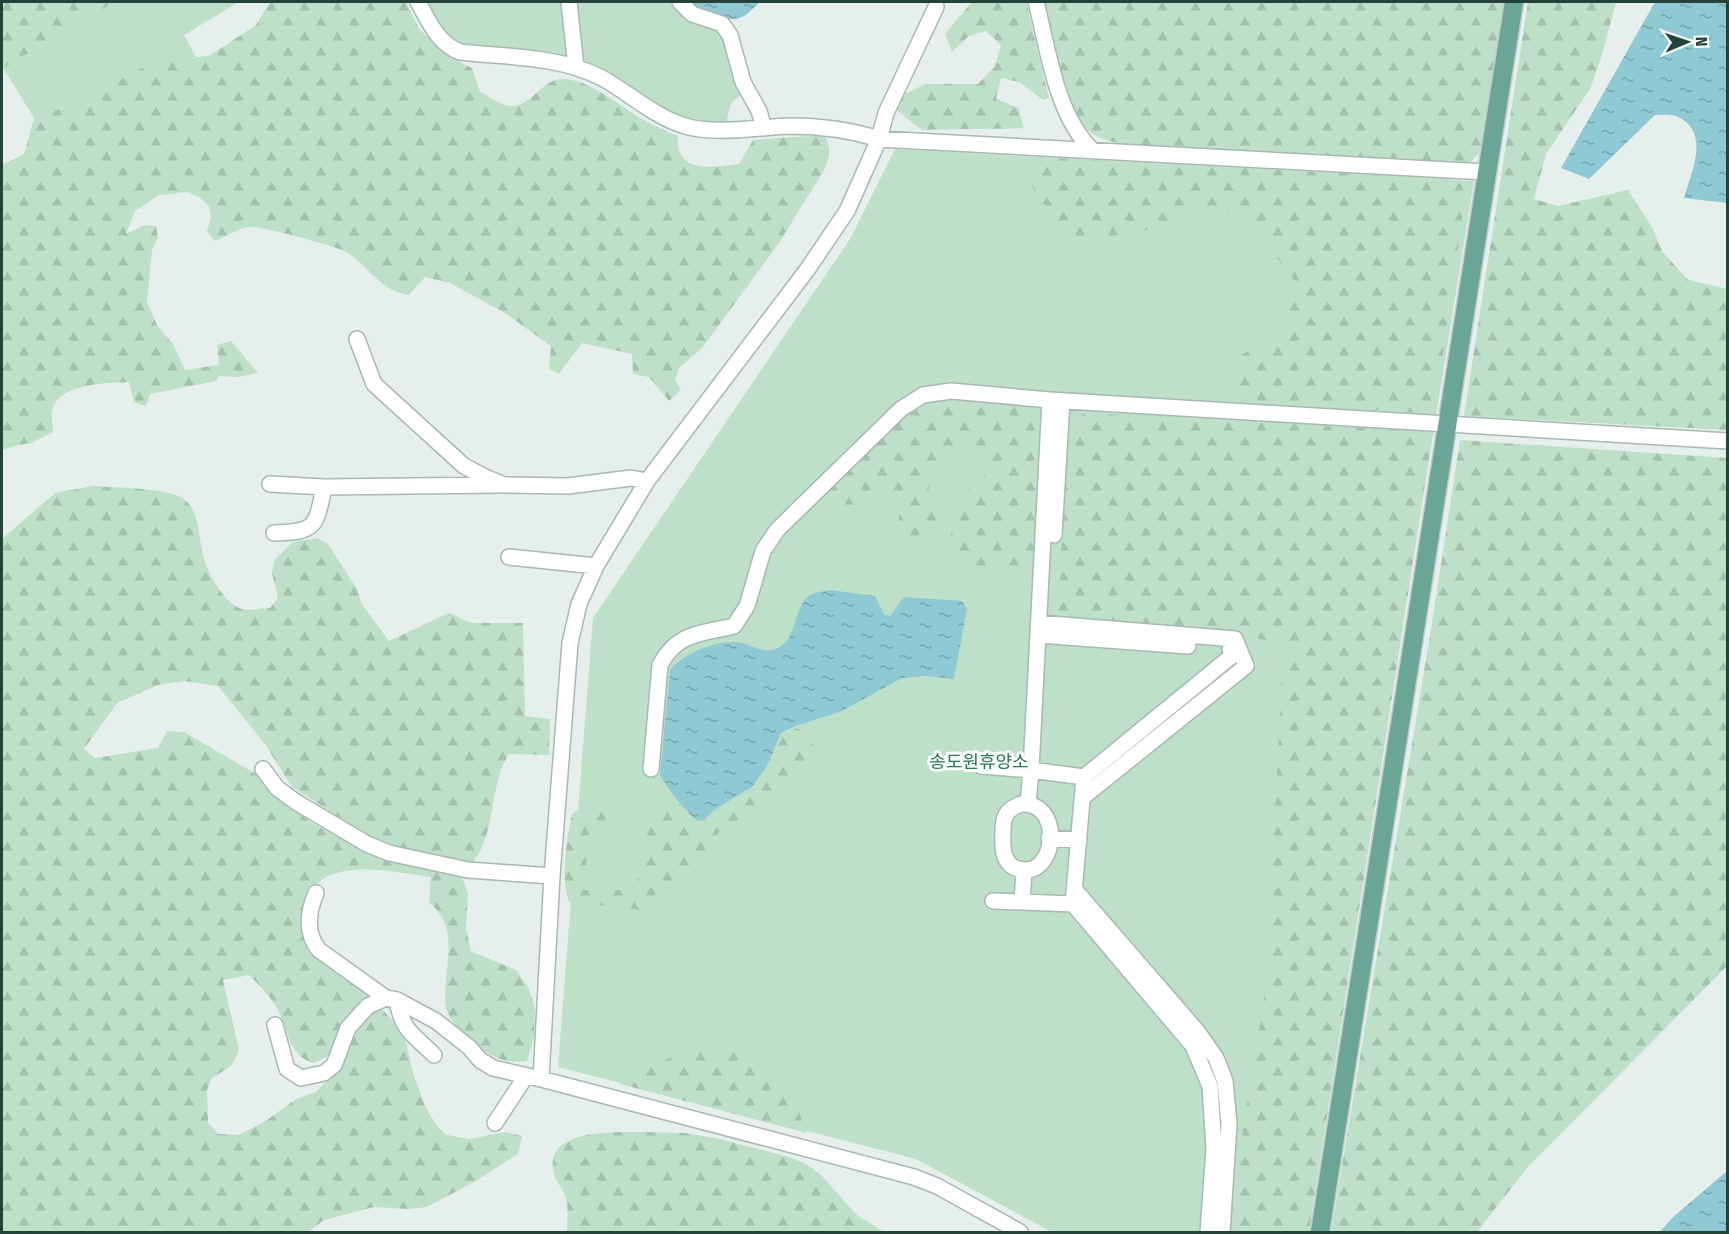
<svg xmlns="http://www.w3.org/2000/svg" width="1729" height="1234" font-family="'Fira Sans Condensed','Noto Sans KR',sans-serif">
<style>
.green{fill:#bfe0c8}
.forest{fill:url(#forest-firs)}
.water{fill:url(#water-ripples)}
.lines{fill:none;stroke-linecap:round;stroke-linejoin:round}
.minor-casing{stroke:#a8b8b2;stroke-width:18}
.major-casing{stroke:#c2cac8;stroke-width:21}
.minor{stroke:#fff;stroke-width:15}
.major{stroke:#6aa596;stroke-width:18}
.labels{text-anchor:middle;dominant-baseline:central;stroke-width:6;stroke-linejoin:round;paint-order:stroke}
.park-label{font-size:18px;fill:#2d7a4b;stroke:#f7fbf9}
</style>
<defs>
<pattern id="forest-firs" width="22" height="20" patternUnits="userSpaceOnUse" patternTransform="scale(1.5)"><rect width="22" height="20" fill="#bfe0c8"/><path d="M5 1l3.5 6h-7zM16 11l3.5 6h-7z" fill="#a4c1ad"/></pattern>
<pattern id="water-ripples" width="26" height="14" patternUnits="userSpaceOnUse" patternTransform="scale(1.5)"><rect width="26" height="14" fill="#8ec9d4"/><path d="M2 4q2-2 4 0t4 0M15 11q2-2 4 0t4 0" fill="none" stroke="#74a5ad"/></pattern>
</defs>
<rect width="100%" height="100%" fill="#e6efeb"/>
<path class="green" d="M 122,2 L 239,2 L 184,35 L 196,57 L 152,62 L 76,103 L 34,118 L 3,68 L 108,6 Z
M 422,2 L 565,2 L 568,59 L 465,49 L 449,42 Z
M 575,2 L 677,2 L 724,33 L 746,94 C 730,98 728,109 727,124 L 684,121 L 607,77 L 581,59 Z
M 895,149 L 1474,181 L 1304,1232 L 1052,1232 L 916,1159 L 558,1067 L 593,618 L 850,239 Z"/>
<path class="forest" d="M 2,2 L 122,2 L 108,6 L 2,69 Z
M 270,2 L 406,2 L 419,29 L 449,57 L 472,68 L 480,92 C 488,96 496,102 505,105 C 530,112 540,79 562,79 C 587,78 619,105 640,118 C 652,125 665,130 678,136 C 678,140 678,146 679,150 C 686,174 721,166 739,164 L 753,140 L 824,135 C 832,148 830,156 824,170 L 779,243 L 702,348 L 679,368 L 675,380 L 681,390 L 669,401 L 649,377 L 633,374 L 632,354 L 582,343 L 559,374 L 549,369 L 551,346 L 505,313 L 450,283 L 425,277 L 409,295 C 379,290 371,268 348,253 C 338,246 262,226 249,227 C 239,228 225,237 215,241 L 207,231 L 211,218 L 209,206 L 199,197 L 187,192 L 159,195 L 135,211 L 126,234 L 145,225 L 156,226 L 158,238 L 152,250 L 147,302 L 157,325 L 173,344 L 185,370 L 219,365 L 217,345 L 231,341 L 258,373 L 238,377 L 219,376 L 216,381 L 150,394 L 146,406 L 134,402 L 129,382 C 107,383 55,383 52,413 C 51,419 53,426 53,432 L 31,443 L 19,445 L 2,450 L 2,161 L 4,164 L 24,154 L 34,118 L 76,103 L 154,61 L 209,56 L 256,25 Z
M 972,2 L 1026,2 L 1049,98 L 1043,100 L 1019,82 L 1001,78 L 996,99 L 1018,108 L 1024,128 C 990,130 956,128 922,130 L 896,110 L 901,96 L 925,84 L 978,84 L 995,66 L 1001,45 L 986,31 L 969,36 L 952,52 L 945,34 Z
M 1045,2 L 1504,2 L 1480,152 L 1468,165 L 1129,145 C 1116,142 1102,141 1090,132 C 1067,113 1052,32 1045,2 Z
M 1528,2 L 1616,2 L 1602,55 L 1590,89 L 1546,154 L 1534,199 L 1558,206 L 1628,190 L 1652,227 L 1662,251 L 1688,280 L 1727,289 L 1727,430 L 1464,416 Z
M 1054,158 L 1454,179 L 1462,185 L 1465,198 L 1436,404 L 1414,413 L 1239,399 L 1235,374 L 1241,355 L 1262,344 L 1280,331 L 1294,280 L 1273,253 L 1229,213 L 1188,211 L 1156,227 L 1120,238 L 1083,243 L 1063,238 L 1055,214 L 1035,196 L 1031,180 L 1038,165 Z
M 947,398 L 1017,405 C 1050,422 1029,443 1038,468 L 1036,560 L 1033,570 L 1026,575 L 964,564 L 955,561 L 949,555 C 950,540 954,508 962,496 C 969,487 985,480 987,469 C 989,450 958,446 946,455 C 936,462 930,484 927,496 C 942,527 947,557 900,538 C 896,524 903,509 898,496 L 889,495 L 864,505 L 828,504 L 825,496 C 857,463 901,406 947,398 Z
M 1084,413 L 1415,431 L 1425,435 L 1431,446 L 1309,1232 L 1227,1232 L 1267,978 L 1283,650 L 1265,640 L 1058,613 L 1067,429 Z
M 1460,440 L 1727,458 L 1727,966 L 1527,1168 L 1477,1232 L 1331,1232 L 1431,629 Z
M 93,486 C 115,488 166,487 184,499 C 201,511 198,541 204,559 C 210,576 224,603 242,609 C 250,611 261,608 270,608 L 278,598 L 272,573 L 274,560 L 293,542 L 317,538 L 328,544 L 358,591 L 361,603 L 389,641 L 449,613 L 472,623 L 523,623 L 525,716 L 550,719 L 549,755 L 509,754 C 488,785 498,833 471,865 L 381,844 L 292,787 L 265,744 L 218,686 L 184,681 L 158,685 L 117,703 L 84,749 L 95,758 L 158,748 L 167,731 L 184,732 L 256,774 L 310,822 L 382,860 L 461,875 L 468,893 L 466,928 L 471,951 L 516,970 L 529,989 L 535,1009 L 534,1037 L 527,1061 C 509,1064 490,1058 477,1045 C 466,1035 452,1025 447,1011 C 444,1003 445,991 446,983 C 448,951 456,926 429,902 L 431,877 C 399,873 324,855 310,896 C 307,906 306,918 304,928 L 375,997 L 332,1054 L 314,1063 C 287,1057 288,1024 274,1003 C 267,993 258,984 249,975 L 223,980 L 239,1050 L 231,1066 L 212,1078 L 207,1090 L 208,1123 L 219,1134 L 239,1135 L 267,1120 L 296,1099 L 316,1092 L 339,1067 L 353,1029 L 379,1006 L 396,1024 L 405,1039 L 413,1073 L 425,1106 L 434,1122 L 446,1135 L 470,1139 L 505,1132 L 522,1136 L 518,1154 L 474,1182 L 427,1207 L 409,1209 L 374,1207 L 324,1220 L 308,1232 L 2,1232 L 2,539 L 55,493 Z
M 792,727 C 813,732 818,745 809,763 L 758,810 L 745,836 L 728,825 L 721,830 L 666,900 L 652,911 L 569,902 C 560,878 567,838 572,814 L 579,809 L 606,809 L 605,825 L 590,825 L 584,890 L 634,890 C 638,877 644,863 646,849 C 648,831 648,813 660,799 C 679,796 676,804 690,813 C 694,816 699,818 704,820 L 721,805 L 777,741 L 781,733 Z
M 739,1045 L 771,1065 L 792,1093 L 807,1133 L 620,1084 L 669,1058 L 711,1048 Z
M 648,1132 L 685,1133 L 720,1139 L 789,1157 L 806,1164 L 821,1175 L 857,1215 L 884,1232 L 567,1232 C 567,1220 569,1207 565,1195 C 562,1187 554,1180 553,1170 C 547,1126 621,1133 648,1132 Z"/>
<path class="water" d="M 689,2 L 760,2 L 746,15 L 737,19 L 722,19 L 697,12 Z
M 1655,2 L 1727,2 L 1727,203 L 1684,198 C 1691,173 1711,132 1678,117 C 1672,114 1661,115 1655,115 L 1589,179 L 1561,168 Z
M 830,590 L 875,596 L 884,614 L 890,616 L 904,597 L 962,601 L 967,609 L 954,679 L 926,676 L 902,678 L 842,711 L 793,727 L 781,733 L 767,766 L 752,787 L 714,810 L 704,820 L 695,819 L 689,813 L 677,800 L 660,776 L 670,670 C 682,653 722,638 742,643 C 754,646 764,654 778,648 C 799,638 792,605 812,594 C 817,592 824,591 830,590 Z
M 1727,1171 L 1727,1232 L 1660,1232 L 1672,1218 Z"/>
<g class="lines">
<defs>
<path id="minor" d="M 418,2 C 429,21 437,43 460,52 C 506,57 560,56 602,78 C 629,93 655,117 685,126 C 716,135 757,127 790,126 C 820,126 850,130 879,139 L 1486,172
M 569,2 L 576,67
M 680,2 L 692,14 L 722,24 L 730,35 L 743,82 L 759,111 L 764,128
M 1036,2 C 1048,49 1056,115 1092,150
M 936,7 L 886,113 L 879,139 L 847,211 L 807,270 L 647,481 L 596,566 L 579,604 L 570,643 L 552,876 L 541,1079 L 914,1177 L 937,1186 L 1020,1232
M 357,339 L 374,384 L 464,466 L 485,477 L 504,485 L 568,486 L 631,478 L 647,481
M 270,484 L 324,487 L 498,485
M 274,533 C 317,532 316,526 324,487
M 1054,535 L 1062,401
M 509,557 L 596,566
M 1039,623 L 1235,639 L 1246,666 L 1082,798
M 1039,635 L 1188,646
M 981,766 L 1031,770 L 1028,804
M 263,769 L 277,788 L 296,802 L 367,844 L 389,853 L 468,870 L 552,876
M 651,769 L 660,665 C 677,632 701,634 734,626 L 747,606 L 763,551 L 777,530 L 901,409 L 923,395 L 951,391 L 1050,400 L 1728,441
M 1084,777 L 1239,650 L 1230,649
M 1021,804 C 1062,801 1057,870 1026,870 C 1003,870 1002,850 1003,833 C 1003,825 1003,817 1009,811 C 1012,808 1016,806 1021,804 Z
M 1049,838 L 1079,840
M 1074,889 L 1197,1031 L 1216,1058 L 1225,1081 L 1229,1124 L 1222,1232
M 316,893 C 308,912 305,933 319,950 L 386,998
M 993,901 L 1073,904 L 1084,777 L 1031,770 L 1050,400
M 1022,902 L 1024,871
M 1073,904 L 1193,1046 L 1210,1086 L 1214,1148 L 1208,1232
M 397,1000 C 402,1031 413,1034 434,1055
M 275,1025 L 287,1069 L 301,1078 L 324,1073 L 334,1065 L 348,1028 L 368,1006 L 386,998 L 397,1000 L 436,1021 L 470,1048 L 480,1060 L 493,1068 L 541,1079
M 495,1123 L 526,1076"/>
<path id="major" d="M 1320,1232 L 1514,2"/>
</defs>
<use href="#minor" class="minor-casing"/>
<use href="#major" class="major-casing"/>
<use href="#minor" class="minor"/>
<use href="#major" class="major"/>
</g>
<g class="labels">
<g class="park-label">
<text x="979" y="762">송도원휴양소</text>
</g>
</g>
<rect width="1729" height="1234" fill="none" stroke="#24423a" stroke-width="6"/>
<g transform="translate(1687 42) rotate(88)" stroke="#f7fbf9" stroke-width="4.5" paint-order="stroke">
<path d="M0-4.5L10 22L0 15L-10 22Z" fill="#24423a"/>
<text y="-9" font-size="16" font-weight="bold" text-anchor="middle" fill="#24423a">N</text>
</g>
</svg>
